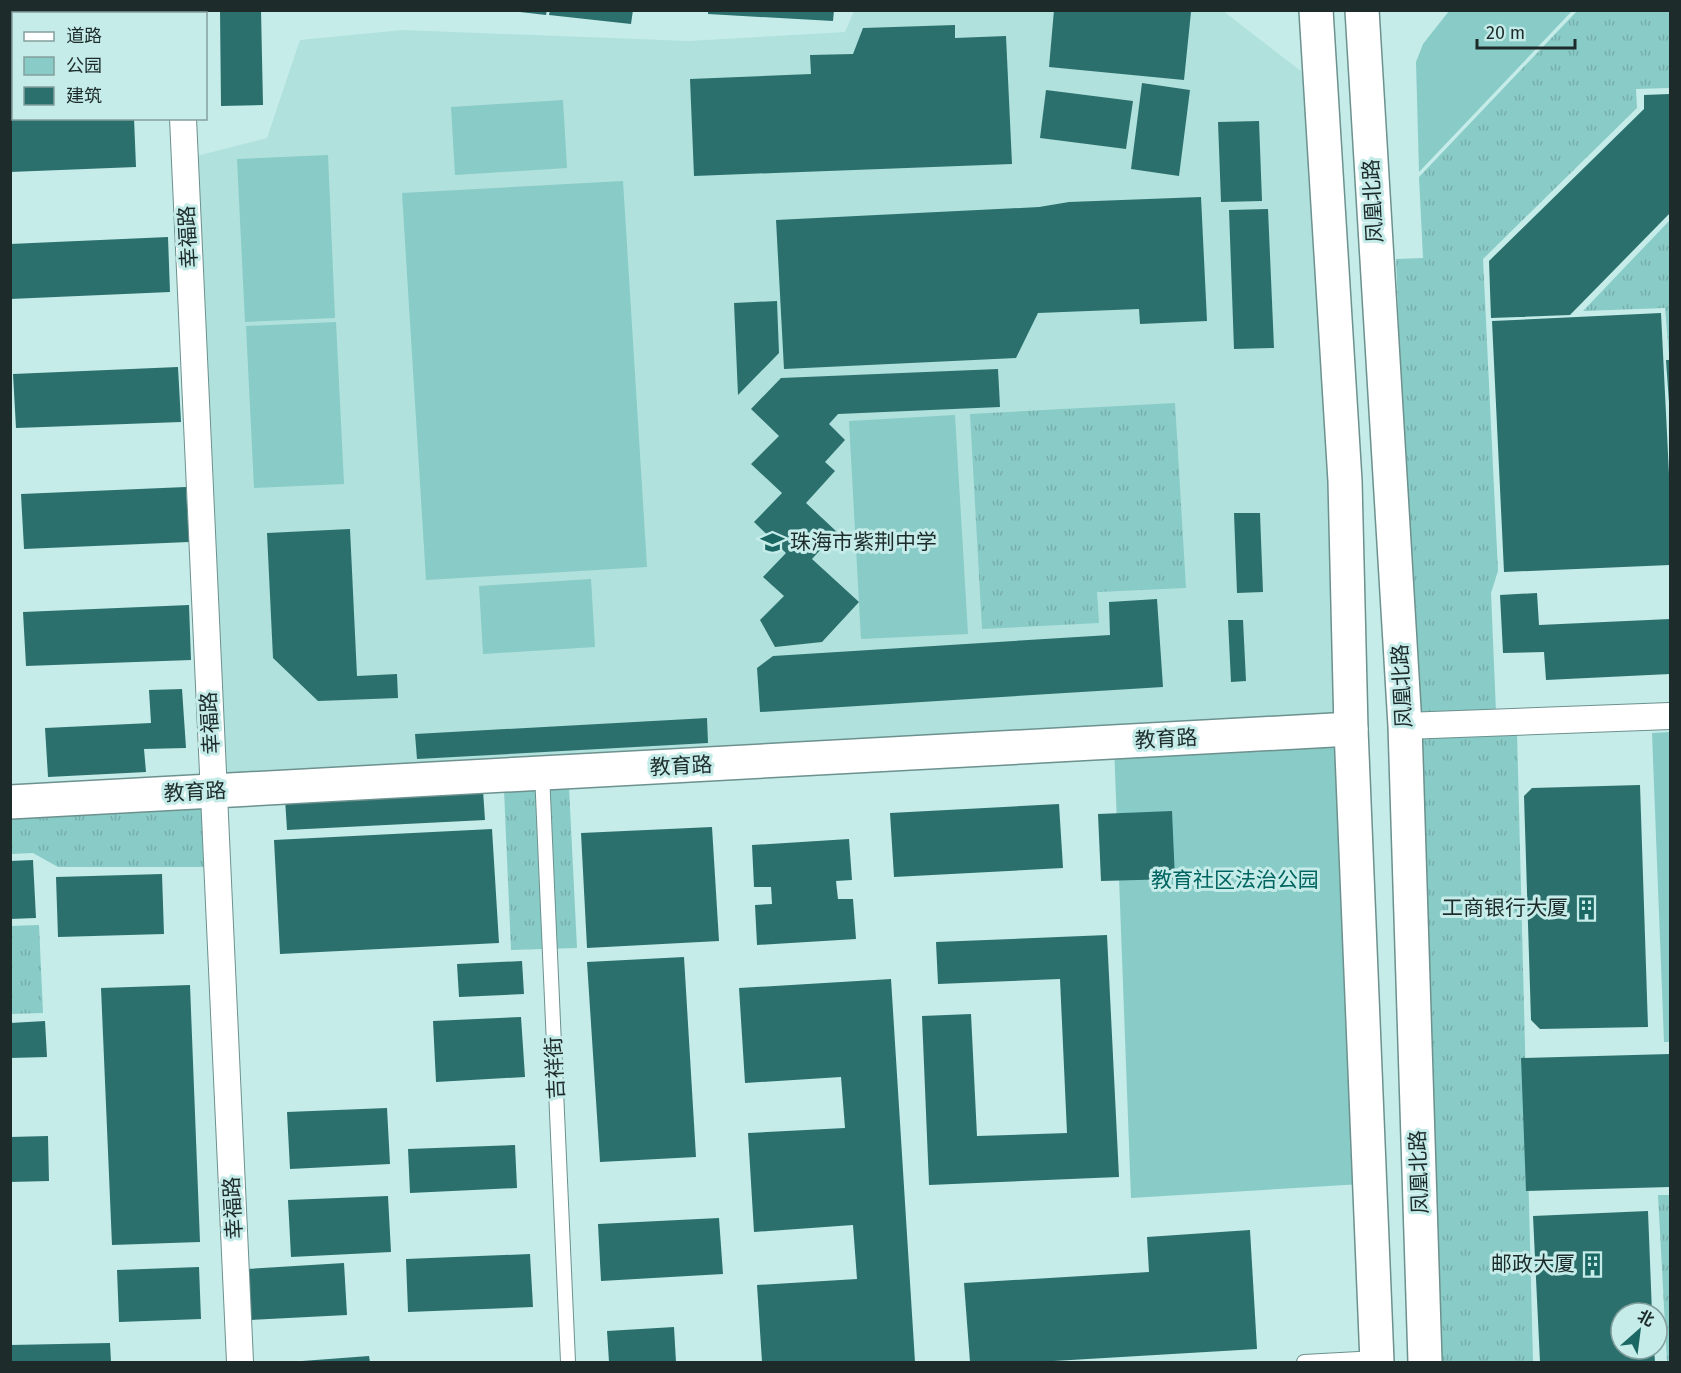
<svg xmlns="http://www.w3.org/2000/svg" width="1681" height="1373" font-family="'Fira Sans','Noto Sans SC',sans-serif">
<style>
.built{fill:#b0e1dd}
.grass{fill:url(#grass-tufts)}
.park{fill:#89cbc7}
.building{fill:#2c706d}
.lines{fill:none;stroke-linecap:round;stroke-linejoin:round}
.lane-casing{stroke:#6c918e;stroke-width:16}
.street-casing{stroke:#6c918e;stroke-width:28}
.secondary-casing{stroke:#6c918e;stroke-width:36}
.primary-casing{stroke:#6c918e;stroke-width:36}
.lane{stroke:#fff;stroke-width:14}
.street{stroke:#fff;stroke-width:26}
.secondary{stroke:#fff;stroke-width:33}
.primary{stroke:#fff;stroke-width:33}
.labels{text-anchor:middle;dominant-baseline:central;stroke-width:6;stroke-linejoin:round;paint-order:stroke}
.street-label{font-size:21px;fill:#1d2c2b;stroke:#c5ece9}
.poi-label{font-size:21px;fill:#1d2c2b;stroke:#c5ece9;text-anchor:end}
.park-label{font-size:21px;fill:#006460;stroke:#c5ece9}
</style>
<defs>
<pattern id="grass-tufts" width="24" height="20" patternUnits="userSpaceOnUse" patternTransform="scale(1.5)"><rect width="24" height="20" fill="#89cbc7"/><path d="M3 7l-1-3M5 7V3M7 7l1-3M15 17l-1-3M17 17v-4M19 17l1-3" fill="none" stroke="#76aeab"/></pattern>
</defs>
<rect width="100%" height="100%" fill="#c5ece9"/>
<path class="built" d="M 854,11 L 1223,11 L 1328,92 L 1344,724 L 216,788 L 189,158 L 267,138 L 300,40 L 403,30 L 688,41 L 845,32 Z"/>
<path class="grass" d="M 1577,11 L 1670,11 L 1670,88 L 1636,89 L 1637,108 L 1483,259 L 1498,571 L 1491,593 L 1496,712 L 1415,714 L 1396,259 L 1423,258 L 1419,177 Z
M 1670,220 L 1670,354 L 1669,354 L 1665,308 L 1583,311 Z
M 1175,403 L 1186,588 L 1097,592 L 1099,623 L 982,629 L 970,414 Z
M 1517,731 L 1533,1362 L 1433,1362 L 1414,735 Z
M 569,787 L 577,948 L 511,950 L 504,790 Z
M 202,802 L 204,867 L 58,867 L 33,853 L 11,854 L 10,811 Z
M 39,925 L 43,1013 L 11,1014 L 11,926 Z
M 1658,1195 L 1670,1195 L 1670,1362 L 1667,1362 Z"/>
<path class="park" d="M 1449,11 L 1572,11 L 1419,172 L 1416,62 L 1423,44 Z
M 563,100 L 567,168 L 455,175 L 451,107 Z
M 328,155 L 335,318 L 245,322 L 237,159 Z
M 623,181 L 647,567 L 426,580 L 402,193 Z
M 336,322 L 344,484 L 254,488 L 246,326 Z
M 955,415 L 968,634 L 861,639 L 849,421 Z
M 591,579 L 595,647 L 483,654 L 479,586 Z
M 1346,732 L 1362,1184 L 1131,1198 L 1114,744 Z
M 1670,732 L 1670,1042 L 1664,1042 L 1652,733 Z"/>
<path class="building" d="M 10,10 L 26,10 L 26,14 L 14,14 L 14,99 L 10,99 Z
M 46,10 L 141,10 L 140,14 L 46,14 Z
M 220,10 L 261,10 L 263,105 L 221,106 Z
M 520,10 L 547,10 L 546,15 L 520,12 Z
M 550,10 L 633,10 L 631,24 L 549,15 Z
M 708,10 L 834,10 L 833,21 L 708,14 Z
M 1054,10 L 1174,10 L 1191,12 L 1184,80 L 1049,67 Z
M 955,25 L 955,38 L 1006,36 L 1012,164 L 694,176 L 690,79 L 811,74 L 810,55 L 853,54 L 863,28 Z
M 1142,83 L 1190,90 L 1179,176 L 1131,169 Z
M 1046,90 L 1133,101 L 1126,149 L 1040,138 Z
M 1670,94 L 1670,213 L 1570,315 L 1491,318 L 1489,261 L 1644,109 L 1644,95 Z
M 14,117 L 134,118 L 136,167 L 10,172 L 10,118 Z
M 1259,121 L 1262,201 L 1221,202 L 1218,122 Z
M 1201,197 L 1207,321 L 1140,324 L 1139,309 L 1038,313 L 1016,358 L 784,369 L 776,220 L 1039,207 L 1069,202 Z
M 1268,209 L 1274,348 L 1234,349 L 1229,210 Z
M 168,237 L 170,292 L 10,299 L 10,244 Z
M 777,301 L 779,353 L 738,395 L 734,303 Z
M 1661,313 L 1670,494 L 1670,565 L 1504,572 L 1492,321 Z
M 1666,360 L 1670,360 L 1670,403 L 1669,403 Z
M 178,367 L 181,422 L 16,428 L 13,374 Z
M 998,369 L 1000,407 L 838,414 L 829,424 L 845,440 L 825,462 L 835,471 L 806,503 L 837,532 L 812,559 L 859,602 L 822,642 L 775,647 L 760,620 L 784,596 L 763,577 L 786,553 L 754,522 L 782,493 L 751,464 L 779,436 L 751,409 L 781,378 Z
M 186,487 L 189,542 L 24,549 L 21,494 Z
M 1234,513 L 1260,513 L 1263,592 L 1237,593 Z
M 350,529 L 357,676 L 397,674 L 398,698 L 318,701 L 273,658 L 267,533 Z
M 1537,593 L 1539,625 L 1670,619 L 1670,674 L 1546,680 L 1544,652 L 1503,653 L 1500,595 Z
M 1157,599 L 1163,687 L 760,712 L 757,668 L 773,656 L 1110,635 L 1109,602 Z
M 189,605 L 191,660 L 26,666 L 23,612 Z
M 1228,620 L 1243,620 L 1246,681 L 1231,682 Z
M 182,689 L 186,748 L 144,749 L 146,772 L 48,777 L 45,728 L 151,723 L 149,690 Z
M 707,718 L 708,743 L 417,759 L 415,734 Z
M 1640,785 L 1648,1027 L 1540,1029 L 1531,1020 L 1524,796 L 1532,788 Z
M 483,790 L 485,820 L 287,830 L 285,799 Z
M 1059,804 L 1063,868 L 894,877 L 890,813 Z
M 1172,811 L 1175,879 L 1101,881 L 1098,814 Z
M 712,827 L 719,941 L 587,948 L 581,833 Z
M 492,829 L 499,943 L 280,954 L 274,840 Z
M 849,839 L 852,880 L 836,881 L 838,899 L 853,899 L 856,939 L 757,945 L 755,905 L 772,904 L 771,887 L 754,887 L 752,845 Z
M 33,860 L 36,918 L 10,919 L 10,861 Z
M 162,874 L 164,934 L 58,937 L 56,877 Z
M 1107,935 L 1119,1177 L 929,1185 L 922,1016 L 971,1014 L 977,1136 L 1067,1133 L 1060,979 L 938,984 L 936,942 Z
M 684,957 L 696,1157 L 600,1162 L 587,962 Z
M 522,961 L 524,994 L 459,997 L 457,964 Z
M 891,979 L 915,1362 L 762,1362 L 757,1285 L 857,1279 L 853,1225 L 754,1232 L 748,1133 L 845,1128 L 841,1077 L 745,1083 L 739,988 Z
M 190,985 L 200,1242 L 112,1245 L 101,988 Z
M 521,1017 L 525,1077 L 436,1082 L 433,1021 Z
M 45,1021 L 47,1057 L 10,1058 L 10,1023 Z
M 1670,1054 L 1670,1187 L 1526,1191 L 1521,1058 Z
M 387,1108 L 390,1164 L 290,1169 L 287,1112 Z
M 48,1136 L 49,1181 L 10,1182 L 10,1137 Z
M 515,1145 L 517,1188 L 410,1193 L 408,1149 Z
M 388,1196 L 391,1252 L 291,1257 L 288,1200 Z
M 1648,1211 L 1652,1313 L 1621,1313 L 1621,1349 L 1654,1349 L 1655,1362 L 1540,1362 L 1533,1216 Z
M 719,1218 L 723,1274 L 601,1281 L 598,1224 Z
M 1250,1230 L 1257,1349 L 1037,1362 L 970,1362 L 964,1283 L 1149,1272 L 1147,1237 Z
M 530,1254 L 533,1307 L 408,1312 L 406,1259 Z
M 344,1263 L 347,1315 L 250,1320 L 247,1269 Z
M 199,1267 L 201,1319 L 119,1322 L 117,1270 Z
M 674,1327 L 676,1362 L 609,1362 L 607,1331 Z
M 110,1343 L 111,1362 L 10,1362 L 10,1345 Z
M 369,1356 L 370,1362 L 302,1362 L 302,1361 Z"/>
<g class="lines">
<defs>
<path id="lane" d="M 542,773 L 568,1362
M 1304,1362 L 1377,1358"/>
<path id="street" d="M 178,10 L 178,14
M 183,118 L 240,1362
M 1405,726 L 1670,716"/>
<path id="secondary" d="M 10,802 L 1351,729"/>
<path id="primary" d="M 1316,10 L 1345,481 L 1351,729 L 1377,1362
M 1362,10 L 1405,726 L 1425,1362"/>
</defs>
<use href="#lane" class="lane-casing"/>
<use href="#street" class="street-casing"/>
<use href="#secondary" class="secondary-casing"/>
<use href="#primary" class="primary-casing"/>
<use href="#lane" class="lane"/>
<use href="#street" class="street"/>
<use href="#secondary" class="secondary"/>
<use href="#primary" class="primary"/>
</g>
<defs>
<symbol id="school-bare" viewBox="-9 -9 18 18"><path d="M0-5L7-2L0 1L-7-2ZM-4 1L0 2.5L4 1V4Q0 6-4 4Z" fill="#1b6764" stroke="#c5ece9" stroke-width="2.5" paint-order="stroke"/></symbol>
<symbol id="building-bare" viewBox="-9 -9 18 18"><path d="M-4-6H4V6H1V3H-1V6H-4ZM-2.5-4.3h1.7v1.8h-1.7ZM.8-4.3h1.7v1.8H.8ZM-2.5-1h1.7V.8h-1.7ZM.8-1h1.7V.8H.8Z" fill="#1b6764" stroke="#c5ece9" stroke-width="2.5" paint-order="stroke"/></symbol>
</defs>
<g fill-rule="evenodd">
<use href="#school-bare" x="756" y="526" width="33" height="33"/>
<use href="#building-bare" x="1570" y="892" width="33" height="33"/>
<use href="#building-bare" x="1576" y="1248" width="33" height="33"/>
</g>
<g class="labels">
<g class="street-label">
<text transform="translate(1373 201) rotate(-93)">凤凰北路</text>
<text transform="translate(188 237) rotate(-93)">幸福路</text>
<text transform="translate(1402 686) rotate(-93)">凤凰北路</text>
<text transform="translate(210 723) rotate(-93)">幸福路</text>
<text transform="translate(1166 739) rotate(-3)">教育路</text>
<text transform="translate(681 766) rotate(-3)">教育路</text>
<text transform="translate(195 792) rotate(-3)">教育路</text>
<text transform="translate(555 1068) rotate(-93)">吉祥街</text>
<text transform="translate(1419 1172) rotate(-92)">凤凰北路</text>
<text transform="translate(233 1208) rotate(-93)">幸福路</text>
</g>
<g class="poi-label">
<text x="790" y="542" text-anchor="start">珠海市紫荆中学</text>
<text x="1568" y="908">工商银行大厦</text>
<text x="1575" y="1264">邮政大厦</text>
</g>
<g class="park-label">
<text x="1235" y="880">教育社区法治公园</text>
</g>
</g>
<rect width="1681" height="1373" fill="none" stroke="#1d2c2b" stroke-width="24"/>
<rect x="12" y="12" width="195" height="108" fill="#c5ece9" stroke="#829f9d" stroke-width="1.5"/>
<rect x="24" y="32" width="30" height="9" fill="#ffffff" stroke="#829f9d" stroke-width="1.5"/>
<text x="66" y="42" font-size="18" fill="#1d2c2b">道路</text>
<rect x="24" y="57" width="30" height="18" fill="#89cbc7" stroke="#829f9d" stroke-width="1.5"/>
<text x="66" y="72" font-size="18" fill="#1d2c2b">公园</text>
<rect x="24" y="87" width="30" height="18" fill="#2c706d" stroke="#829f9d" stroke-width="1.5"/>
<text x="66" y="102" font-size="18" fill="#1d2c2b">建筑</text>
<g transform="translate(1639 1331) rotate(28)"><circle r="28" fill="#c5ece9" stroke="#829f9d" stroke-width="1.5"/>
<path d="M0-4.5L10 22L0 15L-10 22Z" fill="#1b6764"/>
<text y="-9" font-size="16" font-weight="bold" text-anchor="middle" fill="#1d2c2b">北</text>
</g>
<path d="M1477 39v9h98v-9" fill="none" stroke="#1d2c2b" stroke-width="3"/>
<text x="1486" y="39" font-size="18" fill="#1d2c2b" stroke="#c5ece9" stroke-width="4.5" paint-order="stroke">20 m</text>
</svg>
